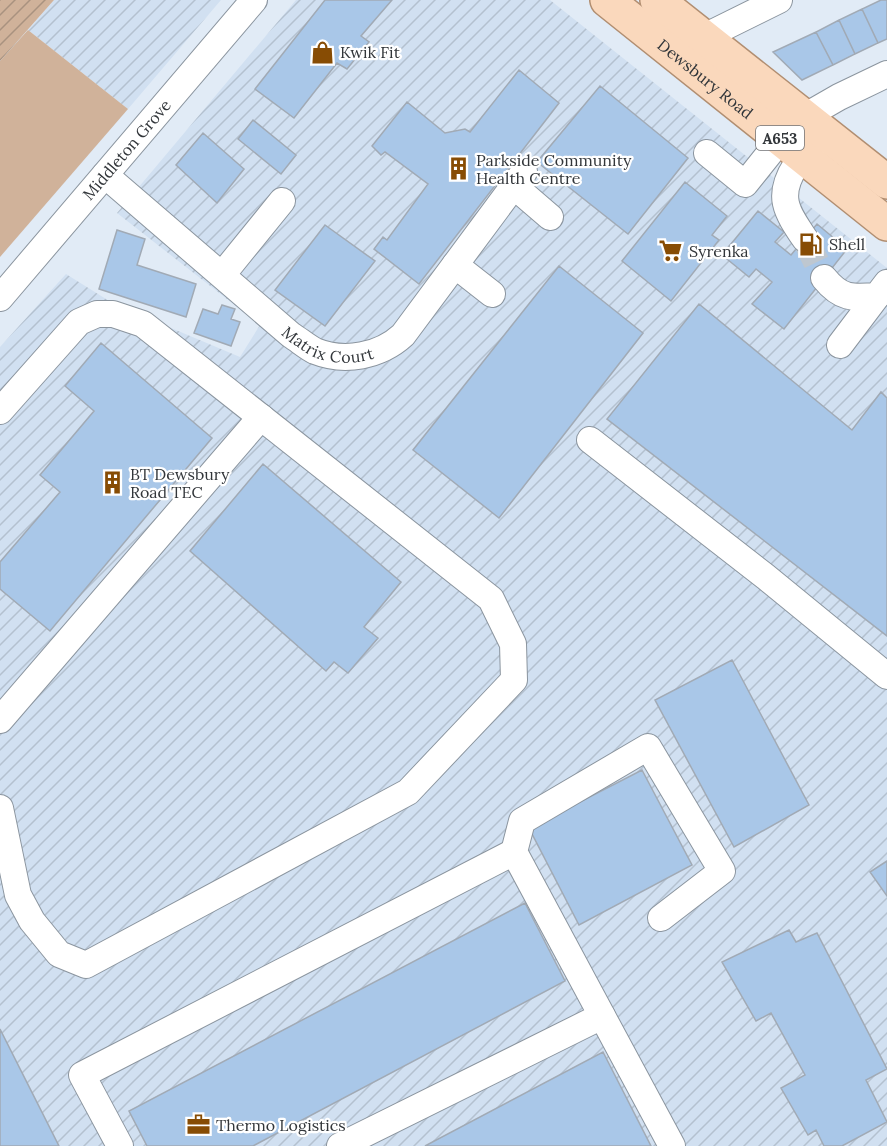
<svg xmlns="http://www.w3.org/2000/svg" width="887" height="1146" font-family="Lora,serif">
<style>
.industrial{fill:url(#industrial-furrows)}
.grass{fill:#d0b29a}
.garden{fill:url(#garden-furrows)}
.building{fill:#a9c7e8;stroke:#a1aab5;stroke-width:1.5}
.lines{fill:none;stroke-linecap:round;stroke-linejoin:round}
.minor-tunnel{stroke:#bec7d0;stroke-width:26;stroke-dasharray:26 13;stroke-linecap:butt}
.minor-casing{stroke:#8b959f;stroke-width:28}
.major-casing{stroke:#b18e71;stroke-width:36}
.minor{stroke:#fff;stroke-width:26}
.major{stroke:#fad8bc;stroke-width:33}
.labels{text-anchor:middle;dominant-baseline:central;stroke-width:4.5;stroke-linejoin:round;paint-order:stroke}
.shield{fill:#fff;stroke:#707275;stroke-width:1.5}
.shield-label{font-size:15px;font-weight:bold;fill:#32363a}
.poi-label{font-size:16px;fill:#32363a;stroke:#fff;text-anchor:start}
.street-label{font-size:16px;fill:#32363a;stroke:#fff}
</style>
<defs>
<pattern id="industrial-furrows" width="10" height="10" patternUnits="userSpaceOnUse" patternTransform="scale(1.5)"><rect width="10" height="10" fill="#d1e0f1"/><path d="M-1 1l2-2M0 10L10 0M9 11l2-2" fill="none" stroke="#b4c1cf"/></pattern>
<pattern id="garden-furrows" width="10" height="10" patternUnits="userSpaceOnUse" patternTransform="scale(1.5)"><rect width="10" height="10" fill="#d0b29a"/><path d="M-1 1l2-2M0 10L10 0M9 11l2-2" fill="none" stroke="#a9927f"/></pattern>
</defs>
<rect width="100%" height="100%" fill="#e1ebf6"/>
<path class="industrial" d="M 54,0 L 221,0 L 128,109 L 28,30 Z
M 296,0 L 550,0 L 887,268 L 887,1146 L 0,1146 L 0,347 L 66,274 L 114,304 L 240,357 L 260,325 L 117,213 Z"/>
<path class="grass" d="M 28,30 L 128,109 L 0,257 L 0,61 Z"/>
<path class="garden" d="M 0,0 L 54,0 L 0,61 Z"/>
<path class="building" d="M 325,0 L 392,0 L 361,36 L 369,42 L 347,69 L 337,63 L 294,118 L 255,89 Z
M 881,0 L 887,0 L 887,39 L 878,43 L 862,9 Z
M 862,9 L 878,43 L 855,54 L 839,20 Z
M 839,20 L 855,54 L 833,65 L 816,32 Z
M 816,32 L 833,65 L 802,80 L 773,52 Z
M 519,70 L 559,103 L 419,284 L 374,249 L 383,237 L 387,240 L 428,184 L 385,152 L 381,155 L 372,146 L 407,102 L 445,133 L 465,129 L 470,132 Z
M 600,86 L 688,158 L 628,234 L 537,162 Z
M 253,120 L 296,155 L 281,174 L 238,139 Z
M 203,133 L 244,169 L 217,203 L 176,165 Z
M 685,182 L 727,216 L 712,235 L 719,240 L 671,301 L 622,261 Z
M 758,211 L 784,232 L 775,242 L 791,255 L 817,224 L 847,249 L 784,329 L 752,304 L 772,282 L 756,269 L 749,277 L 722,255 Z
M 325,225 L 375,261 L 325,326 L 275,290 Z
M 117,230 L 145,239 L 137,265 L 196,284 L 186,317 L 99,289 Z
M 559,266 L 643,333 L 499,518 L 413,450 Z
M 699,304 L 852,430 L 881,392 L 887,398 L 887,636 L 607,419 Z
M 222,305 L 235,309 L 231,319 L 240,322 L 231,346 L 194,333 L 203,309 L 218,314 Z
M 101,343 L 212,438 L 50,631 L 0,589 L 0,562 L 60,492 L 40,475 L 94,411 L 65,386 Z
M 263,464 L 401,582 L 364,627 L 378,638 L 348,673 L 334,662 L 326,671 L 190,551 Z
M 732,660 L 809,805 L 734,847 L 655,700 Z
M 642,770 L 692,865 L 579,925 L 529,828 Z
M 887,861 L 887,896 L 870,872 Z
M 525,903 L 565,981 L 253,1146 L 147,1146 L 129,1111 Z
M 789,930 L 796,942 L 817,933 L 887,1069 L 866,1080 L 887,1122 L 842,1146 L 824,1146 L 816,1130 L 808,1135 L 781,1088 L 805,1075 L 771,1013 L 756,1021 L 722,962 Z
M 0,1029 L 59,1146 L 0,1146 Z
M 603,1052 L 651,1146 L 425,1146 Z"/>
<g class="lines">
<path class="minor-tunnel" d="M 805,239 L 824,278"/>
<defs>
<g id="minor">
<path d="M 688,45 L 779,0"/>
<path d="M 792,124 L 839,97 L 887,74"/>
<path d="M 707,153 L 745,184 L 781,139"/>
<path id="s1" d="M 105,175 L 291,335 C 299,340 307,347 315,351 C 345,363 380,356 403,335 L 524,172"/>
<path d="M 514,186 L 550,217"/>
<path d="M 805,239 C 786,211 776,196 796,165 C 801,158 807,148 816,145"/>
<path d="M 455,265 L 492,294"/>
<path d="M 222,275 L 282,201"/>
<path d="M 824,278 C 841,299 852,298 877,296 L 887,283"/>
<path id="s2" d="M 0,298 L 254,0"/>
<path d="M 840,345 L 877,296"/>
<path d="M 0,411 L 79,322 L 97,314 L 113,314 L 143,324 L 491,599 L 513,644 L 514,680 L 408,792 L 86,965 L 59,954 L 32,921 L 18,895 L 0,808"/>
<path d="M 590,440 L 766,577 L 887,676"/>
<path d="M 0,720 L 261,417"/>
<path d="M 661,918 L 722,871 L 648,747 L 522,821 L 514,852 L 672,1146"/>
<path d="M 120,1146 L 82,1075 L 514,852"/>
<path d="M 340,1146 L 602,1016"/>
</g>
<g id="major">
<path id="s3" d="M 607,0 L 887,224"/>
<path d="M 657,0 L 887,182"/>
</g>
</defs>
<use href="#minor" class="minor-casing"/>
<use href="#major" class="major-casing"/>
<use href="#minor" class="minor"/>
<use href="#major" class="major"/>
</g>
<defs>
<symbol id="shop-bare" viewBox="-9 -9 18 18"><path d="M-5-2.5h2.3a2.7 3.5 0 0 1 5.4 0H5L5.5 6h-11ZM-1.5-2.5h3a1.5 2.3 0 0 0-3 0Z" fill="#874c04" stroke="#fff" stroke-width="2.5" paint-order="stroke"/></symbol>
<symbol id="building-bare" viewBox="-9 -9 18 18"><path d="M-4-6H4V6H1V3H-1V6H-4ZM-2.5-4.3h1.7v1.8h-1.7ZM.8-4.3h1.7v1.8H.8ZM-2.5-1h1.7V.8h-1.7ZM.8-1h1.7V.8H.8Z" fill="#874c04" stroke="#fff" stroke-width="2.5" paint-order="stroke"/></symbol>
<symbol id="fuel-bare" viewBox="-9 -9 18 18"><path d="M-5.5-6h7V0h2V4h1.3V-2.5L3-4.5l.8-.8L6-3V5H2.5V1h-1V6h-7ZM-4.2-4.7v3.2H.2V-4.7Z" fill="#874c04" stroke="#fff" stroke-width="2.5" paint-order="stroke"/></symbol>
<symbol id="supermarket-bare" viewBox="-9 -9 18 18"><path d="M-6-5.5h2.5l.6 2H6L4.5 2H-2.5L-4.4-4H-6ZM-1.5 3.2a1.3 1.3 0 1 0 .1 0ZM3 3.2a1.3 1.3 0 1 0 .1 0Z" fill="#874c04" stroke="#fff" stroke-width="2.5" paint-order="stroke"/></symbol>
<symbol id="office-bare" viewBox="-9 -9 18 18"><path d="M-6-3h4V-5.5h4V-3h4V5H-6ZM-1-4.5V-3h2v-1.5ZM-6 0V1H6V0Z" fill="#874c04" stroke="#fff" stroke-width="2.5" paint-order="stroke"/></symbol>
</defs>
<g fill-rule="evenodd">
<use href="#shop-bare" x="306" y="36" width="33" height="33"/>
<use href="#building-bare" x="442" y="152" width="33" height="33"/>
<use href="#fuel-bare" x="794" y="228" width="33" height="33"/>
<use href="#supermarket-bare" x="654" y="234" width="33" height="33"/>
<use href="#building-bare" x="96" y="466" width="33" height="33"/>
<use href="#office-bare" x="182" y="1108" width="33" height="33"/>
</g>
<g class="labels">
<rect class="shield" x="756" y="126" width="48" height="24" rx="4.5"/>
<g class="shield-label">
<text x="780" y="138">A653</text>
</g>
<g class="poi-label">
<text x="340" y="52">Kwik Fit</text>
<text x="476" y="160">Parkside Community<tspan x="476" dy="18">Health Centre</tspan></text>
<text x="829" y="244">Shell</text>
<text x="689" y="251">Syrenka</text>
<text x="130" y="474">BT Dewsbury<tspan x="130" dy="18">Road TEC</tspan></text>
<text x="216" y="1125">Thermo Logistics</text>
</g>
<g class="street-label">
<text stroke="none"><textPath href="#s3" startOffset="126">Dewsbury Road</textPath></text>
<text stroke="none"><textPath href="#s2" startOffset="195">Middleton Grove</textPath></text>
<text stroke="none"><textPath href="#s1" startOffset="285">Matrix Court</textPath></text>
</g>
</g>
</svg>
